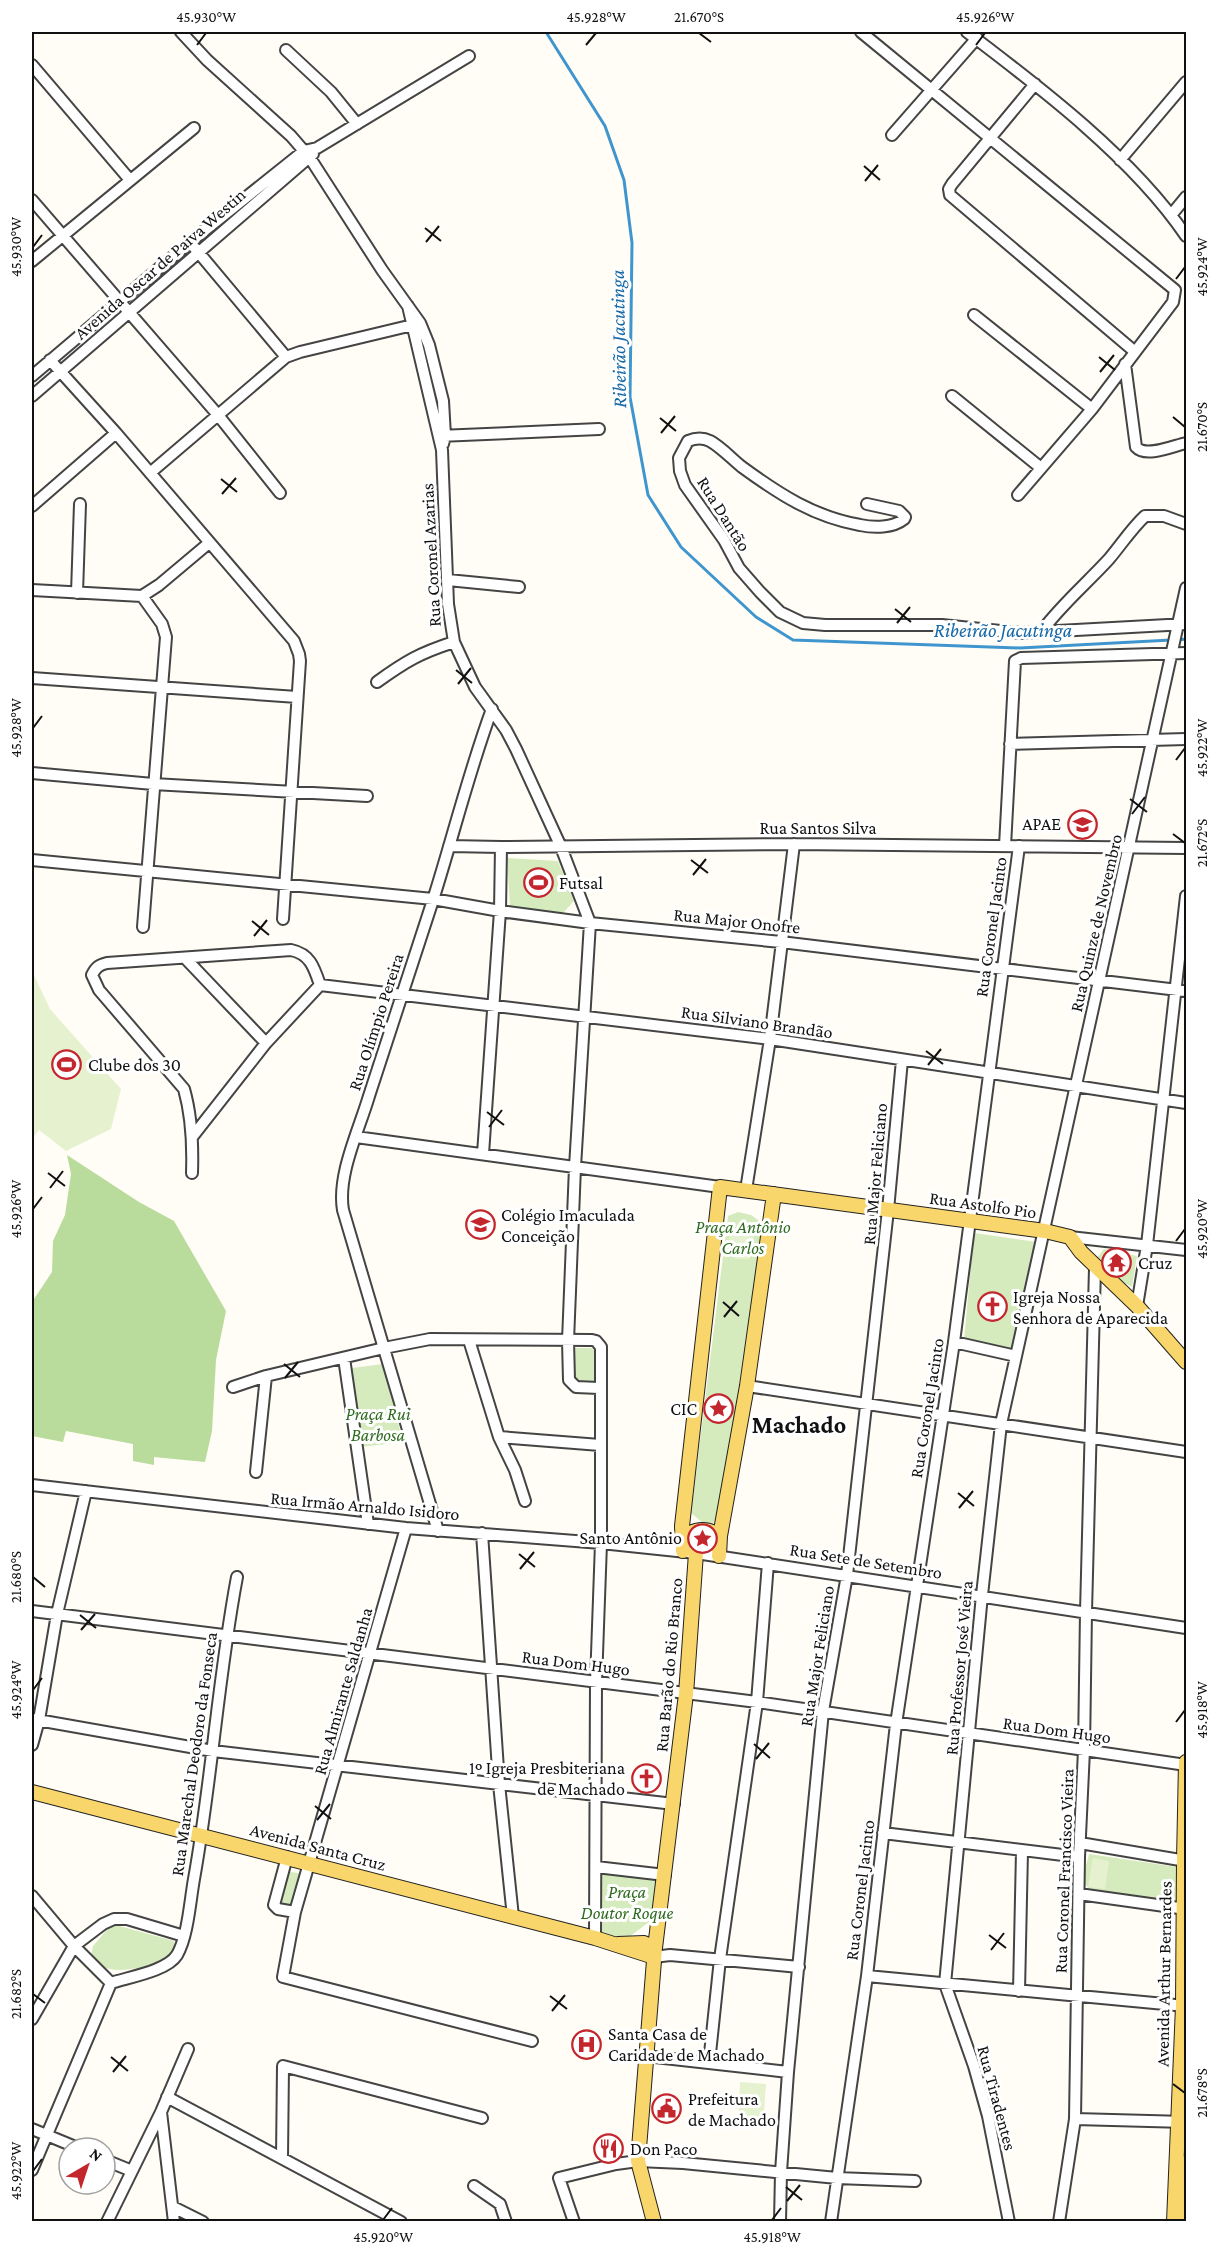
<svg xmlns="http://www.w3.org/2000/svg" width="1218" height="2253" font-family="'Crimson Pro',serif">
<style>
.green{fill:#d5ebbd}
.forest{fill:#b9dc9c}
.pitch{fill:#e6f2cf}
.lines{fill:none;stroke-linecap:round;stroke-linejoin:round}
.stream{stroke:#3f96cf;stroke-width:3}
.minor-casing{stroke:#444;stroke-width:14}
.major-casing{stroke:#222;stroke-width:16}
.minor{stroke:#fff;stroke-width:10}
.major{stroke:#f9d66b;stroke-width:14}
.ticks{fill:none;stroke:#111;stroke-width:2}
.labels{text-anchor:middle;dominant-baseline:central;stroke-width:6;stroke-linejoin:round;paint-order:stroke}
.street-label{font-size:18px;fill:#111;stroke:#fff}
.poi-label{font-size:18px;fill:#111;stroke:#fff;text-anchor:start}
.park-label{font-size:18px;font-style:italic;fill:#2f6b1f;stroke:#fff}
.water-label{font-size:20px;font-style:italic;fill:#1768a6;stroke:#fff}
.district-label{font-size:24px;font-weight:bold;fill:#111;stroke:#fff}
.neatline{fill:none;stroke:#111;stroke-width:2}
.ticks-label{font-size:15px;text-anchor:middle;fill:#111}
</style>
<rect width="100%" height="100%" fill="#fffdf5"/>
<path class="green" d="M 507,858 L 558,861 L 574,901 L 563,913 L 510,906 Z
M 738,1212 L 751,1215 L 764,1224 L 721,1514 L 713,1523 L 703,1523 L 691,1513 L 728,1216 Z
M 974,1233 L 1037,1242 L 1013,1351 L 964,1340 Z
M 1104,1249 L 1137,1256 L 1132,1287 L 1104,1272 L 1096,1259 Z
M 573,1348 L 592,1348 L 597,1352 L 596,1385 L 579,1384 L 572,1379 Z
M 383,1364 L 403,1442 L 361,1447 L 352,1368 Z
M 1089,1854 L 1177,1867 L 1178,1903 L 1092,1891 C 1078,1881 1086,1868 1089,1854 Z
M 286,1871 L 303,1874 L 291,1910 L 275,1905 Z
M 600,1871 L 654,1876 L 659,1880 L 653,1919 L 625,1940 L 599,1931 Z
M 112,1924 L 174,1941 L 174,1953 C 160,1965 119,1976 101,1966 C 98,1964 94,1959 91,1956 L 93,1946 Z"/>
<path class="forest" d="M 67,1155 L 139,1202 L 174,1221 L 226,1311 L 216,1360 L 212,1431 L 205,1462 L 154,1457 L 154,1465 L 133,1461 L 133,1444 L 66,1431 L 63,1442 L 32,1436 L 32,1302 L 52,1272 L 53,1241 L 65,1215 L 71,1174 Z"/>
<path class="pitch" d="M 32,971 L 50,1009 L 121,1089 L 111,1129 L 66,1151 L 39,1130 L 32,1139 Z
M 730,1230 L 754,1233 L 752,1255 L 749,1259 L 736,1259 L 728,1253 Z
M 1093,1858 L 1109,1861 L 1105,1889 L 1088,1887 Z
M 740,2082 L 766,2084 L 763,2128 L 738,2127 Z"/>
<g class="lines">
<path class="stream" d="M 546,32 L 605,126 L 624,180 L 632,243 L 630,397 L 648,495 L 681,547 L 756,617 L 793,640 L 1020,648 L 1171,640
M 1177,640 L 1186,639"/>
<defs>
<path id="minor" d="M 181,32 L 207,60 L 291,136 L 310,158 L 382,270 L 420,323 L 429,345 L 443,401 L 445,436 L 443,444
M 861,32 L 1175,290 L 1173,302 L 1092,409 L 1018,495
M 967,32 C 1041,88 1134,159 1186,236
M 286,50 L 331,92 L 357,124
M 32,65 L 130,180
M 1035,84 L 952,184 L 949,189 L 950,195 L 1134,351
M 892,135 L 977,38
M 1120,160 L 1186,82
M 32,200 L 218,415 L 280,493
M 1172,214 L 1186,197
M 194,247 L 286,357
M 32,261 L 194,128
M 408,306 L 442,450 L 448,604 L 454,642 L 475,687 L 506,730 L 516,749 L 561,847 L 590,923 L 575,1167 L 568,1341 L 569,1380 L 576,1387 L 599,1388
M 974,315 L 1092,409
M 50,360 L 116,433 L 294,641 L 299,654 L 300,661 L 283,919
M 1125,364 L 1136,447 C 1146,458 1173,446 1186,443
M 32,376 L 190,242 L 304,151 L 317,148 L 469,56
M 32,396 L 313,154
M 952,396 L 1041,468
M 439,436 L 599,429
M 150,473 L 286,357 L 300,352 L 417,324
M 867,504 L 899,511 L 905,517 L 904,519 C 893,528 874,528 860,525 C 814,517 779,494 742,467 C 732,459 721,447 710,441 C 702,437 695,438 688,441 L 679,458 L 680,471 L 685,485 L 724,540 L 739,568 L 760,592 L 780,612 L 803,623 L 825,625 L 942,625 L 1021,633 L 1186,624
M 32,506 L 116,433
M 448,580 L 519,587
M 32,590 L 142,596 L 159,585 L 209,543
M 77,593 L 80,504
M 142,596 L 162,624 L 166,637 L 143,927
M 1041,632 C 1061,605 1086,584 1109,559 C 1121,545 1131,529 1145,516 L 1164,516 L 1186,524
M 32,678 L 297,697
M 377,682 C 406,661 420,653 454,642
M 1010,744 L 1186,739
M 32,773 L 153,784 L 367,796
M 449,846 L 501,847 L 794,844 L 1186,848
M 1005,846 L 1015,661 L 1021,658 L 1186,653
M 32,860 L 433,899 L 500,911 L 590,923 L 781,942 L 1186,991
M 185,958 L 266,1043
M 320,985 L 770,1039 L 1186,1103
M 193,1136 L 266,1043 L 320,985
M 356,1137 L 720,1187
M 483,1154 L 500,911 L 501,847
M 192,1173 C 193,1144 192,1117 184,1089 L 99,990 L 92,975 C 96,967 99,965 107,963 L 291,950 C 310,954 314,967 320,985
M 746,1190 L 770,1039 L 794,844
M 1070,1237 L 1186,1250
M 1137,1306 L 1147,1245 L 1186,896
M 469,1340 L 499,1437 L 515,1470 L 525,1501
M 954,1342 L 1016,1356
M 344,1358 L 368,1524
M 747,1386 L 1186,1452
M 233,1387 L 266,1376 L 384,1348 L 430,1339 L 592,1340 L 596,1341 L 601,1347 L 601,1543 L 596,1682 L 595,1938
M 499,1437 L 600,1445
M 256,1472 L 266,1376
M 32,1485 L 406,1528 L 601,1543 L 696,1553 L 1186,1628
M 406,1528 L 295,1912 L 283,1977 L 532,2041
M 438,1531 L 343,1210 C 337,1175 359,1130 369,1096 C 390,1031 412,966 433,900 C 453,837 469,771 492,709
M 482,1533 L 499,1784 L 513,1917
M 32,1611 L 757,1702 L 1186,1765
M 32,1719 L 213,1751 L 674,1804
M 32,1745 L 39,1720 L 57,1614 L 86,1491
M 883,1833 L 1079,1857
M 1080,1843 L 1186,1861
M 287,1857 L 274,1905 L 278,1909 L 295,1912
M 596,1867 L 665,1875
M 1079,1894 L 1186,1909
M 32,1896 L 74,1946 L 111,1983
M 654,1957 L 670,1955 L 799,1967
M 867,1976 L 1186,2006
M 111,1983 C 129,1977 167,1971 177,1955 C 188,1936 190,1901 194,1879 C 212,1779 218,1677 237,1577
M 1019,1991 L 1022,1851
M 32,2019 L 74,1946 L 103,1924 L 114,1919 L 127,1919 L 184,1936
M 646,2056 L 788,2072
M 709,2063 L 720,1959 L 757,1702 L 768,1563
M 167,2097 L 401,2222
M 161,2112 L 174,2222
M 1075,2119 L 1186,2122
M 32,2129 L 78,2148
M 282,2158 L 283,2066 L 482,2118
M 105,2160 L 132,2171
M 32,2170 L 111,1983
M 474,2186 L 500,2204 L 506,2222
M 173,2207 L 203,2222
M 107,2222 L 161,2112 L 188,2049
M 574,2222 L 559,2178 L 616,2164 L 638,2161 L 683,2163 L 837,2178 L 915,2181
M 780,2222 L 781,2172 L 788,2072 L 823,1711 L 847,1575 L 888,1210 L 902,1060
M 831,2222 L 867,1976 L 896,1724 L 954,1342 L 1019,846
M 1009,2222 L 988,2116 L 974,2066 L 945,1984 L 982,1595 L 1001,1424 L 1186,588
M 1059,2222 L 1075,2119 L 1079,1857 L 1084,1750 L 1086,1612 L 1095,1268"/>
<path id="major" d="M 683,1537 C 696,1528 707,1527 720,1536
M 683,1551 L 682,1526 L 720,1187 L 1045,1231 L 1070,1237 L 1081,1252 L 1137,1306 L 1186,1362
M 719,1556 L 720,1536 L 747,1386 L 774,1194
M 32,1792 L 595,1938 L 654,1957
M 618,1944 L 644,1943 L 655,1948
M 654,2222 L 638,2161 L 655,1948 L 686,1694 L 696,1553
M 1174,2222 L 1183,2006 L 1184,1860 L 1186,1762
M 1184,2222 L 1186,2163"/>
</defs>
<use href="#minor" class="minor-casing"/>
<use href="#major" class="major-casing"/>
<use href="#minor" class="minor"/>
<use href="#major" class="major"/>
</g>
<path class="ticks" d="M 699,33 L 711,42M 197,45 L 206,33M 586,45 L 596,33M 976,45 L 985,33M 864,166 L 880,180M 865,181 L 878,165M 425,228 L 441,241M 426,242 L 439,226M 33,247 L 42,235M 1176,279 L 1185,267M 1099,357 L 1115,370M 1100,372 L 1114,355M 1173,417 L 1185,427M 660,418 L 676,431M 661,433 L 675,416M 221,479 L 237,492M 222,494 L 236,478M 895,609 L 911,622M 897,623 L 910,607M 456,670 L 472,683M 458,684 L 471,668M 33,728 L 42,716M 1176,760 L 1185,748M 1130,799 L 1147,812M 1132,814 L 1145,797M 1173,834 L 1185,843M 691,860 L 708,873M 693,875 L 706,859M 252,921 L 269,935M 254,936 L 267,920M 926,1051 L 943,1064M 928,1065 L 941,1049M 487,1112 L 504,1125M 489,1127 L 502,1110M 48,1173 L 65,1186M 50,1188 L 63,1171M 33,1209 L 42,1197M 1176,1241 L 1185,1229M 723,1302 L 739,1316M 724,1317 L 737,1301M 284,1364 L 300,1377M 285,1378 L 298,1362M 958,1493 L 974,1506M 959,1508 L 973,1491M 519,1554 L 535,1567M 520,1569 L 534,1552M 33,1577 L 45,1587M 80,1615 L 96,1628M 81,1630 L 95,1614M 33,1690 L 42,1678M 1176,1722 L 1185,1710M 754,1744 L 770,1758M 756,1759 L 769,1743M 315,1806 L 331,1819M 317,1820 L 330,1804M 989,1935 L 1006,1948M 991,1950 L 1004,1933M 33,1994 L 45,2003M 550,1996 L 567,2009M 552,2011 L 565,1995M 111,2057 L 128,2071M 113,2072 L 126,2056M 1173,2084 L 1185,2093M 33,2171 L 42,2159M 786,2187 L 802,2200M 787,2201 L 800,2185M 383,2220 L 392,2208M 772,2220 L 781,2208"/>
<defs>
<symbol id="school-ring" viewBox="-11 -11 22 22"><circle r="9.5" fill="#fff" stroke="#c4262e" stroke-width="1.5"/><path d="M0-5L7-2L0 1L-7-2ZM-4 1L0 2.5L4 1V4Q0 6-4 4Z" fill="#c4262e"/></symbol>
<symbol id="stadium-ring" viewBox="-11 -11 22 22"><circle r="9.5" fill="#fff" stroke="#c4262e" stroke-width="1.5"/><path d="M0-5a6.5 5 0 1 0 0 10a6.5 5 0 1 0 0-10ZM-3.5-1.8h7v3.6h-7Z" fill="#c4262e"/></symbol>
<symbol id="temple-ring" viewBox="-11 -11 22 22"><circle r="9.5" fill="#fff" stroke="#c4262e" stroke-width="1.5"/><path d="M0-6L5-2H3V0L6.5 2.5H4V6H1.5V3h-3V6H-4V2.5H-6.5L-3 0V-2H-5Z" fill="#c4262e"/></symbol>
<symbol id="church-ring" viewBox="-11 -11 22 22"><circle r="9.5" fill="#fff" stroke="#c4262e" stroke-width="1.5"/><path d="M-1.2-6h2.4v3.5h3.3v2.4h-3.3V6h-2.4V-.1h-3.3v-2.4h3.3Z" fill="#c4262e"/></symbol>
<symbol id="sight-ring" viewBox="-11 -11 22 22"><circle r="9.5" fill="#fff" stroke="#c4262e" stroke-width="1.5"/><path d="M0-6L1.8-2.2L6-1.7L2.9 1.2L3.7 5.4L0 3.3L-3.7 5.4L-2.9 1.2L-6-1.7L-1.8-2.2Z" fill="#c4262e"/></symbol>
<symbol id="hospital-ring" viewBox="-11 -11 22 22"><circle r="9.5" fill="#fff" stroke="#c4262e" stroke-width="1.5"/><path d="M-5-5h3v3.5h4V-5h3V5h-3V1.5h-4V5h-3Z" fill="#c4262e"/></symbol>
<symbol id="civic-ring" viewBox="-11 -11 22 22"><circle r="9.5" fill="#fff" stroke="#c4262e" stroke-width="1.5"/><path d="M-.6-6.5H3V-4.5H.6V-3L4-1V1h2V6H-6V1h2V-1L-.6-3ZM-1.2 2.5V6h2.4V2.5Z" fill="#c4262e"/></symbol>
<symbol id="restaurant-ring" viewBox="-11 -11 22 22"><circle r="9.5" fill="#fff" stroke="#c4262e" stroke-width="1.5"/><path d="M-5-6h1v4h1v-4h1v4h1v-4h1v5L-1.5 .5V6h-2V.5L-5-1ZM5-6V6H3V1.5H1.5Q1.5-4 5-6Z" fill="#c4262e"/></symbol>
</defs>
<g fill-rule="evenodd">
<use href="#school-ring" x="1066" y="808" width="33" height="33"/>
<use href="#stadium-ring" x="522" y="866" width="33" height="33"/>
<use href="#stadium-ring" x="50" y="1048" width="33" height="33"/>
<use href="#school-ring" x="464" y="1208" width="33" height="33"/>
<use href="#temple-ring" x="1100" y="1246" width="33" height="33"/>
<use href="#church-ring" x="976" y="1290" width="33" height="33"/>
<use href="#sight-ring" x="702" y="1392" width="33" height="33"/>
<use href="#sight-ring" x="686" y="1522" width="33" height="33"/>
<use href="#church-ring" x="630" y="1762" width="33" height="33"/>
<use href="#hospital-ring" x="570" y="2028" width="33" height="33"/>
<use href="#civic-ring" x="650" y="2092" width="33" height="33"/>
<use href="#restaurant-ring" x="592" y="2132" width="33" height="33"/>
</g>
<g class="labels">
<g class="street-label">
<text transform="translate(160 264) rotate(-41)">Avenida Oscar de Paiva Westin</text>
<text transform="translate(724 514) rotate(58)">Rua Dantão</text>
<text transform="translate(431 555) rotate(-93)">Rua Coronel Azarias</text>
<text x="818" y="828">Rua Santos Silva</text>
<text transform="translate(737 921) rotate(6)">Rua Major Onofre</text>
<text transform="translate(1096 923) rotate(-77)">Rua Quinze de Novembro</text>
<text transform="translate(991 927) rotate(-82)">Rua Coronel Jacinto</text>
<text transform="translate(376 1022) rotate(-72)">Rua Olímpio Pereira</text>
<text transform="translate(757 1022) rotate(8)">Rua Silviano Brandão</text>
<text transform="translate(875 1174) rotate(-85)">Rua Major Feliciano</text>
<text transform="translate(983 1205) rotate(8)">Rua Astolfo Pio</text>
<text transform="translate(927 1408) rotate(-81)">Rua Coronel Jacinto</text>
<text transform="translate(365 1506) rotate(5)">Rua Irmão Arnaldo Isidoro</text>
<text transform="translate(866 1561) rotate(9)">Rua Sete de Setembro</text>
<text transform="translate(817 1656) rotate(-81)">Rua Major Feliciano</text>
<text transform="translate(576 1663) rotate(7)">Rua Dom Hugo</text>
<text transform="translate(669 1665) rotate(-85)">Rua Barão do Rio Branco</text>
<text transform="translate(959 1668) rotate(-85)">Rua Professor José Vieira</text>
<text transform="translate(343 1691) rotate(-74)">Rua Almirante Saldanha</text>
<text transform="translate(1057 1730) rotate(8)">Rua Dom Hugo</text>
<text transform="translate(194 1754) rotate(-82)">Rua Marechal Deodoro da Fonseca</text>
<text transform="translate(318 1847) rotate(15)">Avenida Santa Cruz</text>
<text transform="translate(1064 1871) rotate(-88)">Rua Coronel Francisco Vieira</text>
<text transform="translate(860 1890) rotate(-83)">Rua Coronel Jacinto</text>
<text transform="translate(1164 1974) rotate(-89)">Avenida Arthur Bernardes</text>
<text transform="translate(997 2098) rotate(75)">Rua Tiradentes</text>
</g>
<g class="poi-label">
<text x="1061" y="824" text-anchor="end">APAE</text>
<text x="559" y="883">Futsal</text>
<text x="88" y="1065">Clube dos 30</text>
<text x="501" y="1215">Colégio Imaculada<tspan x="501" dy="21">Conceição</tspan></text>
<text x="1138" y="1263">Cruz</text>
<text x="1013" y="1297">Igreja Nossa<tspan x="1013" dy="21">Senhora de Aparecida</tspan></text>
<text x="697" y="1409" text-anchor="end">CIC</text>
<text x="682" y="1538" text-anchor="end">Santo Antônio</text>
<text x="625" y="1768" text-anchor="end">1º Igreja Presbiteriana<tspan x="625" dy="21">de Machado</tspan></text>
<text x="608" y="2034">Santa Casa de<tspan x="608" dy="21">Caridade de Machado</tspan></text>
<text x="688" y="2099">Prefeitura<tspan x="688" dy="21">de Machado</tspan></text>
<text x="630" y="2149">Don Paco</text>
</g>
<g class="park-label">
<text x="743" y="1227">Praça Antônio<tspan x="743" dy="21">Carlos</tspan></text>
<text x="378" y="1414">Praça Rui<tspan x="378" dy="21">Barbosa</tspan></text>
<text x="627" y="1892">Praça<tspan x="627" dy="21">Doutor Roque</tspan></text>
</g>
<g class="water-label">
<text transform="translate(618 339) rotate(-91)">Ribeirão Jacutinga</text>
<text x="1003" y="630">Ribeirão Jacutinga</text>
</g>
<g class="district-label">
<text x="799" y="1424">Machado</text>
</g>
</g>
<rect width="1218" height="2253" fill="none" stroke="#ffffff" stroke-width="66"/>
<g transform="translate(87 2166) rotate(39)"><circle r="28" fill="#ffffff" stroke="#a0a0a0" stroke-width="1.5"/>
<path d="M0-4.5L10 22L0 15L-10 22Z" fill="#c4262e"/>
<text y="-9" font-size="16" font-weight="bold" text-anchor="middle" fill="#111111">N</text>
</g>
<rect x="33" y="33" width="1152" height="2187" class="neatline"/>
<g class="ticks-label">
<text x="206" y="22">45.930°W</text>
<text x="596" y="22">45.928°W</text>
<text x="699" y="22">21.670°S</text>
<text x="985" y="22">45.926°W</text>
<text transform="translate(16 247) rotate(-90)" y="5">45.930°W</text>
<text transform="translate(1202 267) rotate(-90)" y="5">45.924°W</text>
<text transform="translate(1202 427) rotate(-90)" y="5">21.670°S</text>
<text transform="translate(16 728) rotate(-90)" y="5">45.928°W</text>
<text transform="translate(1202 748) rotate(-90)" y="5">45.922°W</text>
<text transform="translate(1202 843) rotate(-90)" y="5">21.672°S</text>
<text transform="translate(16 1209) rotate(-90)" y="5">45.926°W</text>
<text transform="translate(1202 1229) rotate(-90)" y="5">45.920°W</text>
<text transform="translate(16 1577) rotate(-90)" y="5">21.680°S</text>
<text transform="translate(16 1690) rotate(-90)" y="5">45.924°W</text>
<text transform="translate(1202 1710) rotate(-90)" y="5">45.918°W</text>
<text transform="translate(16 1994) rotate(-90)" y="5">21.682°S</text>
<text transform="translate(1202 2093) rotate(-90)" y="5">21.678°S</text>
<text transform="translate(16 2171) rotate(-90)" y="5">45.922°W</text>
<text x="383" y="2242">45.920°W</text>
<text x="772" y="2242">45.918°W</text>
</g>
</svg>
